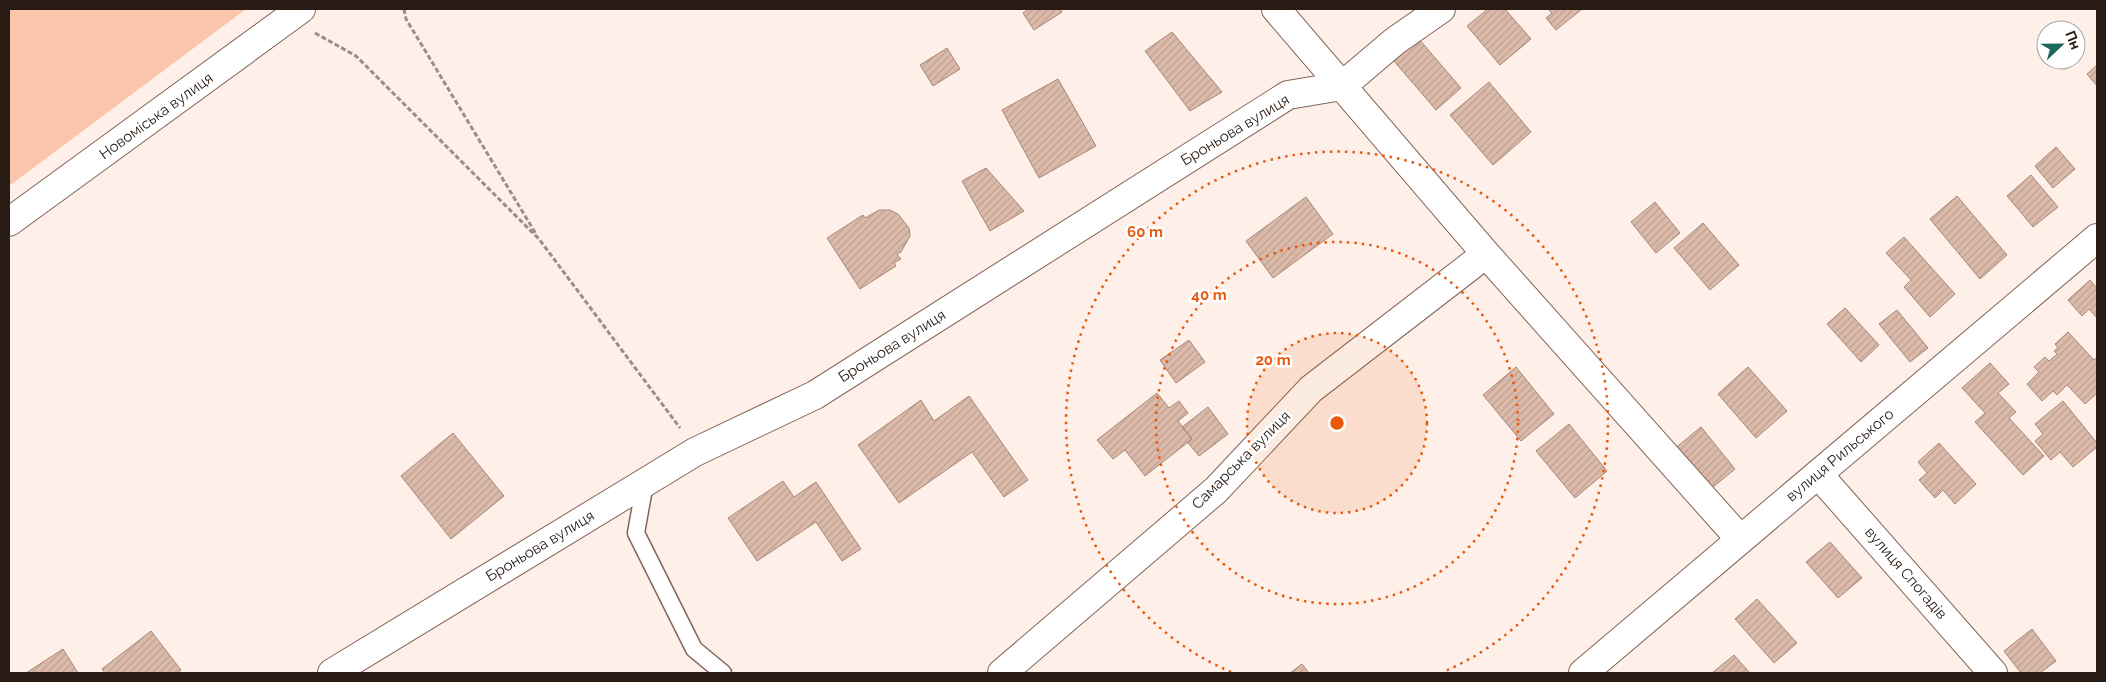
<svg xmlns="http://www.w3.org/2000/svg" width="2106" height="682" font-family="Raleway,sans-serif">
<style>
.grass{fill:#fac5ab}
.building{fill:url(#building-hatch);stroke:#a78777}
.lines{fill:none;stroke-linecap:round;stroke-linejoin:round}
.lane-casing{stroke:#836556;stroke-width:19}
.street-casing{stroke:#836556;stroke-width:30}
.path{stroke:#9c8e87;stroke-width:3;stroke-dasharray:5 2.5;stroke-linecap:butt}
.lane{stroke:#fff;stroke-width:16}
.street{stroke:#fff;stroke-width:28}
.ring{fill:none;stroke:#e8590c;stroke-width:2.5;stroke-dasharray:2.5 5}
.labels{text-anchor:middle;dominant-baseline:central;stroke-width:5;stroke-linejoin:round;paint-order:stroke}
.street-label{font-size:15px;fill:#271b14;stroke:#fff}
.centre{fill:#e8590c;stroke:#fff;stroke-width:2.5}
.ring-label{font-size:15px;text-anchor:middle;font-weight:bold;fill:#e8590c;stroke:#fff;stroke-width:5;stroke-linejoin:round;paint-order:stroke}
</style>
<defs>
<pattern id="building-hatch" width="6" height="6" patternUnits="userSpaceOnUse" patternTransform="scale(1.25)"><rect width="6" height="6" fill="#dcbaaa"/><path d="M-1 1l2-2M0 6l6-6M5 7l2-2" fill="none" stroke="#bd9f91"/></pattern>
</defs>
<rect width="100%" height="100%" fill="#fef0e9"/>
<path class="grass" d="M 9,9 L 246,9 L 9,186 Z"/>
<path class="building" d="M 1029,9 L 1060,9 L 1062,12 L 1034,30 L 1023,13 Z
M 1488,9 L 1505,9 L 1531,39 L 1500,65 L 1467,26 Z
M 1548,9 L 1582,9 L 1556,30 L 1546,18 L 1552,13 Z
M 1172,32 L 1222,92 L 1190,111 L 1145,51 Z
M 1418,38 L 1461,88 L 1436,110 L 1393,60 Z
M 947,48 L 960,69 L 933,86 L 920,65 Z
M 2097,65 L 2097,86 L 2087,74 Z
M 1058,79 L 1096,146 L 1039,178 L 1002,110 Z
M 1489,82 L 1531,132 L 1493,165 L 1450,115 Z
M 2056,147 L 2075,169 L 2053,188 L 2035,166 Z
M 986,168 L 1024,211 L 990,231 L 962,181 Z
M 2031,175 L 2058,207 L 2033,227 L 2007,196 Z
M 1957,196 L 2007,255 L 1980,279 L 1930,219 Z
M 1306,197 L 1333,234 L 1273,278 L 1246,241 Z
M 1655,202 L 1680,233 L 1656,253 L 1631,222 Z
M 879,210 L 890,210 L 898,214 L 909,228 L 910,236 L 901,252 L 897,254 L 901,259 L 894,263 L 896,266 L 860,289 L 827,238 L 863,215 L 865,218 Z
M 1703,223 L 1739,265 L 1710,290 L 1674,248 Z
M 1904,237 L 1955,294 L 1930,317 L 1904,287 L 1911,280 L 1886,253 Z
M 2090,280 L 2097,288 L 2097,318 L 2089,309 L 2082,316 L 2068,300 Z
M 1845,308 L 1879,345 L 1861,362 L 1827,324 Z
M 1897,310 L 1928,348 L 1910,362 L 1879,324 Z
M 2068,332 L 2094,360 L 2097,357 L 2097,393 L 2085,404 L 2067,385 L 2057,395 L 2053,391 L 2042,401 L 2027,384 L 2039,372 L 2034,367 L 2045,357 L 2049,361 L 2057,354 L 2054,351 L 2058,348 L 2055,344 Z
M 1189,340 L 1205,362 L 1176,383 L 1160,360 Z
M 1990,363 L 2009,384 L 1998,393 L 2016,412 L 2009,418 L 2044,456 L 2023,475 L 1975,422 L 1985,413 L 1962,388 Z
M 1516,367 L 1554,414 L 1521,441 L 1483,395 Z
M 1748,367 L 1787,411 L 1756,438 L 1718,394 Z
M 1157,393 L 1169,408 L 1179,401 L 1188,413 L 1178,421 L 1192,439 L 1145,476 L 1125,450 L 1113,459 L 1097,440 Z
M 969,396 L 1028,480 L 1004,497 L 972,452 L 899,503 L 858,445 L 921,400 L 934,421 Z
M 2063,401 L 2097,443 L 2097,447 L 2073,467 L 2060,452 L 2051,460 L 2035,441 L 2043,434 L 2035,424 Z
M 1208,407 L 1228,434 L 1199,456 L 1188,443 L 1192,439 L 1182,427 Z
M 1569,424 L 1607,471 L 1575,498 L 1536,451 Z
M 1701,427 L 1735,469 L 1707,492 L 1673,450 Z
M 453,433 L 504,496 L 451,539 L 401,476 Z
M 1939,443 L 1976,484 L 1955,504 L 1943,490 L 1935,498 L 1919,480 L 1927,473 L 1918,462 Z
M 783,481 L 794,497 L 816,482 L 861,549 L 842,561 L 816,522 L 757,561 L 728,518 Z
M 1830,542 L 1862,578 L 1838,598 L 1806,562 Z
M 1757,599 L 1797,643 L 1774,663 L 1735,619 Z
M 2032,629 L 2056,661 L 2040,673 L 2021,673 L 2004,651 Z
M 151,631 L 181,670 L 178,673 L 105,673 L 102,669 Z
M 63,649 L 78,673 L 26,673 Z
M 1734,655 L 1750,673 L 1712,673 Z
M 1302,664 L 1309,673 L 1290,673 Z"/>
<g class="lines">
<defs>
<path id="lane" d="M 645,483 L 636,533 L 694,649 L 723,673"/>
<path id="street" d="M 1276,9 L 1486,254 L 1740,539
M 9,222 L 301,9
M 1818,474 L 1993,673
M 332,673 L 695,452 L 815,395 L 1288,95 L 1342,86 L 1395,41 L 1441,9
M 1002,673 L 1216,490 L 1311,389 L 1486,254
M 1583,673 L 2097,238"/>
</defs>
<use href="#lane" class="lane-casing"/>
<use href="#street" class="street-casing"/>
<path class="path" d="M 404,9 L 406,19 L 536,234
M 315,33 L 356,56 L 539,239 L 680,428"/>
<use href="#lane" class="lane"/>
<use href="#street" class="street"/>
</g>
<circle cx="1337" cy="423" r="90" fill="#e8590c" fill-opacity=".12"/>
<g class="ring">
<circle cx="1337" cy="423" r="90"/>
<circle cx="1337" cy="423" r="181"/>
<path d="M1231 672A271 271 0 1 1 1443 672"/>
</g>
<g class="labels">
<g class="street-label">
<text transform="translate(156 116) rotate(-36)">Новоміська вулиця</text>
<text transform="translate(1235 130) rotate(-31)">Броньова вулиця</text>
<text transform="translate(892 346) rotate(-32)">Броньова вулиця</text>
<text transform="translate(1840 455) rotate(-40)">вулиця Рильського</text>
<text transform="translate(1241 460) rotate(-45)">Самарська вулиця</text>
<text transform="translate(540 546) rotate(-31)">Броньова вулиця</text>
<text transform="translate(1906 573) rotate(49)">вулиця Спогадів</text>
</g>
</g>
<circle cx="1337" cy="423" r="8" class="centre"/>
<g class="ring-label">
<text x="1145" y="237">60 m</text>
<text x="1209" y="300">40 m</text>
<text x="1273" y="365">20 m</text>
</g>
<rect width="2106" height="682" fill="none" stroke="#271b14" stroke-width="20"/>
<g transform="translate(2061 45) rotate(68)"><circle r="24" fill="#ffffff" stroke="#a9a4a1"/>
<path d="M0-4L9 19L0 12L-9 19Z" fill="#1e675d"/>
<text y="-8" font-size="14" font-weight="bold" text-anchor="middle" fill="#271b14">Пн</text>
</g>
</svg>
